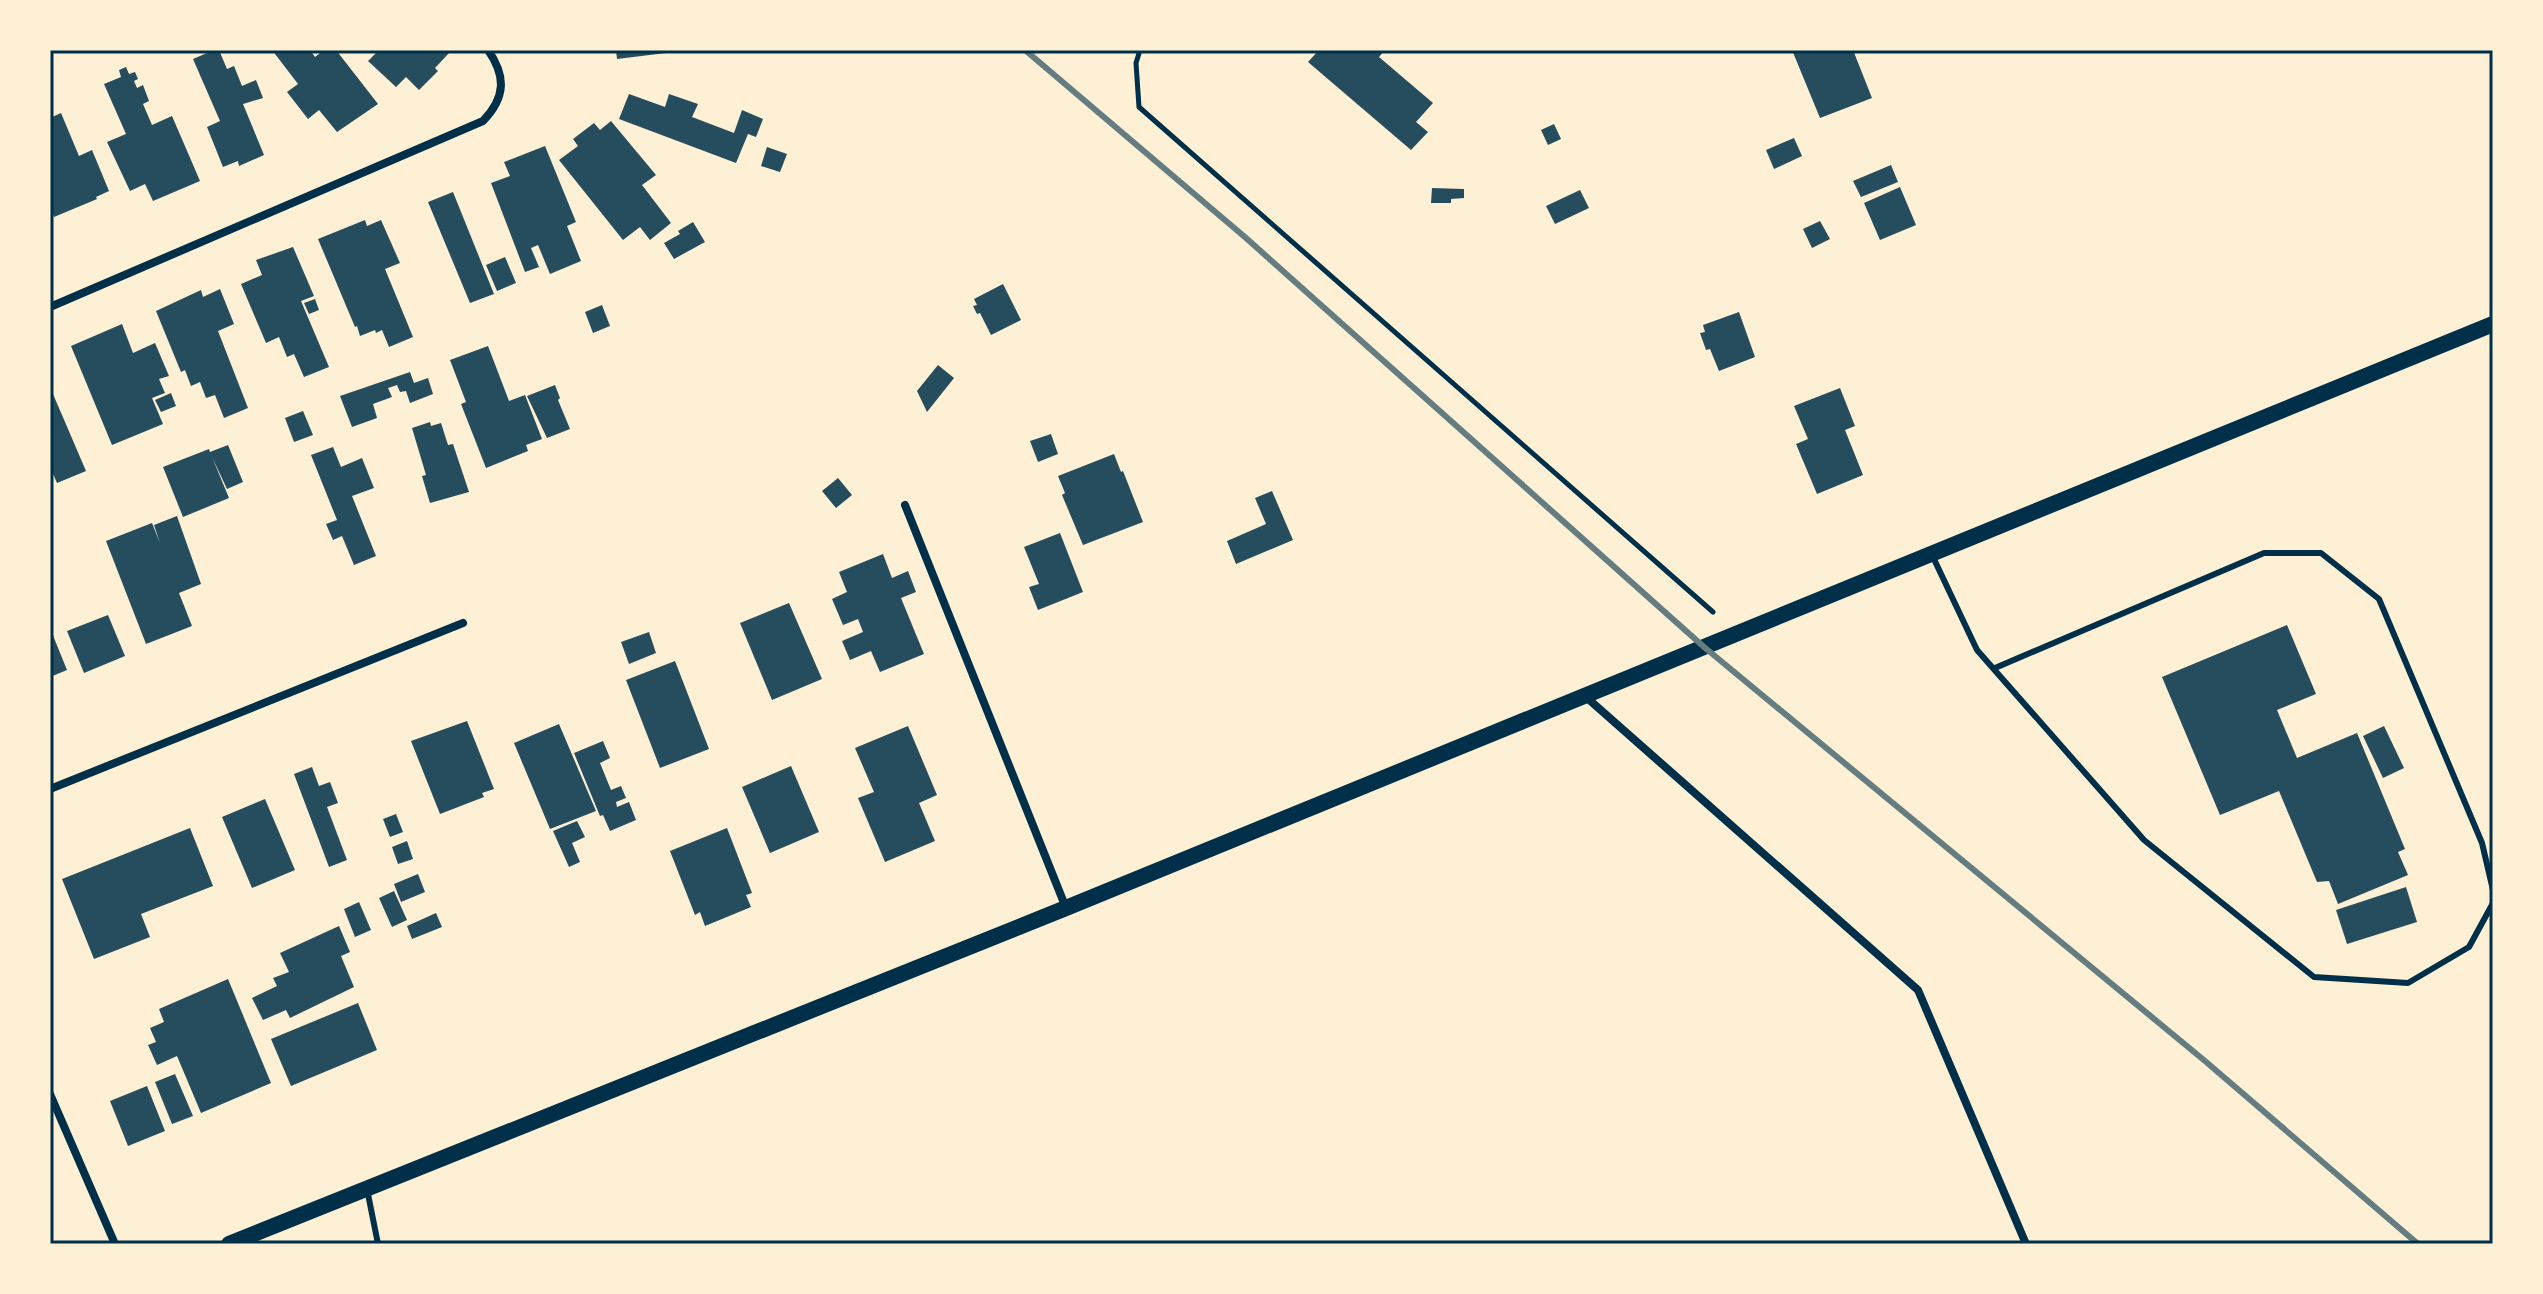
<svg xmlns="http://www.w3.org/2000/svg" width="2543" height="1294" font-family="'Golos Text',sans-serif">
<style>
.building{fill:#264d5e}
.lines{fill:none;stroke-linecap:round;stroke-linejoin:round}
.path{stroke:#003049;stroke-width:5}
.service{stroke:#003049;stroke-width:6}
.minor{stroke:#003049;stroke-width:8}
.secondary{stroke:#003049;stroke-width:16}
.rail{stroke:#657d81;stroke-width:6}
.neatline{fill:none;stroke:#003049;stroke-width:3}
</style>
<rect width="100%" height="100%" fill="#fdf0d5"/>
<path class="building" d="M 214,50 L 219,50 L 227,69 L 234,66 L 242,86 L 256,80 L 263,98 L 243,104 L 264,155 L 239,166 L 238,161 L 223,167 L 207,127 L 220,121 L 193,59 Z
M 272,50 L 310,50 L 315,57 L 324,50 L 336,50 L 378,104 L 337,132 L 319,110 L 308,119 L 287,92 L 298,84 Z
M 379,50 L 447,50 L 450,52 L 435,68 L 438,71 L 419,90 L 406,77 L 396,87 L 368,61 Z
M 616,50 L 674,50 L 674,52 L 617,59 Z
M 1319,50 L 1385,50 L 1379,57 L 1433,103 L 1416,122 L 1428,132 L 1411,150 L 1308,62 Z
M 1792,50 L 1853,50 L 1872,98 L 1820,118 Z
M 126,67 L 129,74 L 135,72 L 138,79 L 134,81 L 137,88 L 143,85 L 149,101 L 143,104 L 152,125 L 172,116 L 200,181 L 153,201 L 145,184 L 130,191 L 107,142 L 126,134 L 104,84 L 121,77 L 119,70 Z
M 629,94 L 665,107 L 669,94 L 698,104 L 692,117 L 734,133 L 742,110 L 763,119 L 756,137 L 748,134 L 736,163 L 619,119 Z
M 61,113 L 79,156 L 92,150 L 109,191 L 96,197 L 97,199 L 54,217 L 50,207 L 50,118 Z
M 611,121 L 656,175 L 642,185 L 671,223 L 650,240 L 640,227 L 623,240 L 559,160 L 578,146 L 573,139 L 594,123 L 600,130 Z
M 1554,124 L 1561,139 L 1548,145 L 1541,130 Z
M 1794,138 L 1802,156 L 1774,169 L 1766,150 Z
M 545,146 L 576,222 L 567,226 L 581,261 L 550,274 L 538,245 L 531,248 L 539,267 L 525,272 L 491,183 L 510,176 L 504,162 Z
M 767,147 L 787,154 L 780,172 L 761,166 Z
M 1891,165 L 1898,182 L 1861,197 L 1853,181 Z
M 1900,187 L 1916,225 L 1880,240 L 1864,203 Z
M 1432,188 L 1464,189 L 1464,198 L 1451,199 L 1451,203 L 1431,203 Z
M 1580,190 L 1589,208 L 1555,224 L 1546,206 Z
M 453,192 L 494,294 L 470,303 L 428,202 Z
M 365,220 L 367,226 L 381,220 L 400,263 L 385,269 L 413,337 L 389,347 L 382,330 L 376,333 L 375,330 L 360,336 L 357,326 L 355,327 L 318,239 Z
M 1820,221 L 1830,239 L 1812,248 L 1803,229 Z
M 693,222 L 705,242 L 674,259 L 664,243 L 680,234 L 678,231 Z
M 293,247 L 314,296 L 301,301 L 329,367 L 304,377 L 294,354 L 287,357 L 279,337 L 266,343 L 241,284 L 262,275 L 256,260 Z
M 505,257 L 516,283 L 497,291 L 486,265 Z
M 1003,284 L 1021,320 L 991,335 L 980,313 L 977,314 L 973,306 L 977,305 L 974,299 Z
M 220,289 L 234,324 L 218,331 L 248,408 L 224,418 L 215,395 L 206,398 L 200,382 L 191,386 L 185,370 L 181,372 L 156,311 L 201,290 L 203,297 Z
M 315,299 L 319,310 L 309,314 L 304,303 Z
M 602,305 L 610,326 L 593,333 L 585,312 Z
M 1739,312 L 1755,357 L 1719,371 L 1710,349 L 1706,350 L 1700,333 L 1705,332 L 1703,325 Z
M 122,324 L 133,353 L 155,343 L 169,376 L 159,379 L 165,393 L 152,398 L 163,424 L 112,445 L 71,346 Z
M 488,346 L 509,401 L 525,395 L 542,439 L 526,445 L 528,451 L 486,468 L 461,404 L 466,402 L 450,360 Z
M 938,365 L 954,378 L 927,412 L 917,391 Z
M 410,372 L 414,383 L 428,378 L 433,394 L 410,403 L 406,391 L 400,392 L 397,385 L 388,388 L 392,397 L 373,404 L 377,418 L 352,427 L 340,396 Z
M 555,385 L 560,398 L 558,400 L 570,429 L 547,438 L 527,396 Z
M 50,387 L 86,471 L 57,483 L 50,467 Z
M 1840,388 L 1855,426 L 1845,430 L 1863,475 L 1817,494 L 1796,444 L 1808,439 L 1794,406 Z
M 171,393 L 176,406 L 161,412 L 155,400 Z
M 303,411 L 313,435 L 294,442 L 285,418 Z
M 430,422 L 431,426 L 441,423 L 448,445 L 453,444 L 469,492 L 430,503 L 422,476 L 426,475 L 412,428 Z
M 1051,434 L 1058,454 L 1038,462 L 1030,441 Z
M 228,445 L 243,482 L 227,489 L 212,457 L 229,498 L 183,517 L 163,467 L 209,449 L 210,452 Z
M 333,447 L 341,467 L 362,458 L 374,488 L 352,496 L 376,556 L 354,565 L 342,536 L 333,540 L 326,524 L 337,520 L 311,455 Z
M 1114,454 L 1121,472 L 1123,471 L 1143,522 L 1083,545 L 1062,495 L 1065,493 L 1058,476 Z
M 838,478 L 852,495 L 836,508 L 822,491 Z
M 1272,491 L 1293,540 L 1236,564 L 1227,541 L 1266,524 L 1255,498 Z
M 177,516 L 201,584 L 179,593 L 192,626 L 146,644 L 106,541 L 152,523 L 160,543 L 154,525 Z
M 1060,533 L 1083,592 L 1038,610 L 1029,587 L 1039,584 L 1024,547 Z
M 883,554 L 892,578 L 908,571 L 916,592 L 901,598 L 924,654 L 880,672 L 871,651 L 850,660 L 842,641 L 863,632 L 858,619 L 843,625 L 832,599 L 847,592 L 839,572 Z
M 789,603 L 822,679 L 772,700 L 740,623 Z
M 108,615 L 125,656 L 84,673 L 67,631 Z
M 2287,625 L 2316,694 L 2277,710 L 2297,758 L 2357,733 L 2405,849 L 2398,852 L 2408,875 L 2338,904 L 2329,881 L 2317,882 L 2279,791 L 2220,815 L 2162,677 Z
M 50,628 L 67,670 L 50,677 Z
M 649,632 L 656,653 L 629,664 L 621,642 Z
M 675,661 L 709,749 L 660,768 L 626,680 Z
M 467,721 L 494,789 L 482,793 L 484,797 L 440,814 L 411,741 Z
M 559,724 L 596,811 L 550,829 L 514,743 Z
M 908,726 L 937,795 L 919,803 L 935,841 L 885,862 L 858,798 L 874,792 L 855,748 Z
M 2384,726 L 2404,768 L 2383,778 L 2363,736 Z
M 603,741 L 610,758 L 600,763 L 611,790 L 621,786 L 626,798 L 616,802 L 617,807 L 629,802 L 636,820 L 610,831 L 603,815 L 600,816 L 574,753 Z
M 791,766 L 819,832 L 770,853 L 742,787 Z
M 312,767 L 319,786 L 330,782 L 338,803 L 327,807 L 347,860 L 329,867 L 294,774 Z
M 265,799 L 295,870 L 252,888 L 222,817 Z
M 396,814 L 403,832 L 390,837 L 383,819 Z
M 577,821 L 585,837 L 572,843 L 580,862 L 569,867 L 553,831 Z
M 190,828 L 213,886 L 141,914 L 150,937 L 94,959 L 62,879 Z
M 727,828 L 752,893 L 746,895 L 751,907 L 705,926 L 700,912 L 695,915 L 670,851 Z
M 407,841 L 413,859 L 398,864 L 392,847 Z
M 418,874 L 425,892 L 401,902 L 394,884 Z
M 2406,887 L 2417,922 L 2347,944 L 2336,910 Z
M 394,891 L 407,920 L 392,927 L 379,898 Z
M 359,902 L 371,930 L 355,937 L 344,909 Z
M 436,913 L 442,927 L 412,939 L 407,926 Z
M 339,926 L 350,952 L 341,956 L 354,987 L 290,1018 L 286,1010 L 263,1020 L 252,998 L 277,986 L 273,978 L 289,972 L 280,953 Z
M 228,979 L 271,1083 L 201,1113 L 177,1056 L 157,1065 L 148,1045 L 156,1042 L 150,1028 L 164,1022 L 159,1009 Z
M 358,1003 L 377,1050 L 291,1086 L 271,1039 Z
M 175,1074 L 193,1116 L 172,1124 L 155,1082 Z
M 147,1086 L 165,1131 L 128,1146 L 110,1101 Z"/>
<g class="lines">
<path class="path" d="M 1140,50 L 1136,63 L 1139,107 L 1713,612"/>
<path class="service" d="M 1933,557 L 1977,650 L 2144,840 L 2314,977 L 2408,983 L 2469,947 L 2493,903
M 1995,668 L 2264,553 L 2321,553 L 2379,599 L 2482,843 L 2493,890
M 367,1189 L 378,1244"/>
<path class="minor" d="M 50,307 L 483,121 C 506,97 506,76 488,50
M 905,505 L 1066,908
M 1586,697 L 1918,990 L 2026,1244
M 50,789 L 463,623
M 50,1094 L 115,1244"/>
<path class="secondary" d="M 229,1244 L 1066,908 L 2493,324"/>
<path class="rail" d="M 1025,50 L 1246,238 L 1704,647 L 2205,1061 L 2418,1244"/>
</g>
<rect width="2543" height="1294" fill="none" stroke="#fdf0d5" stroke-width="104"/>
<rect x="52" y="52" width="2439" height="1190" class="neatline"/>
</svg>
